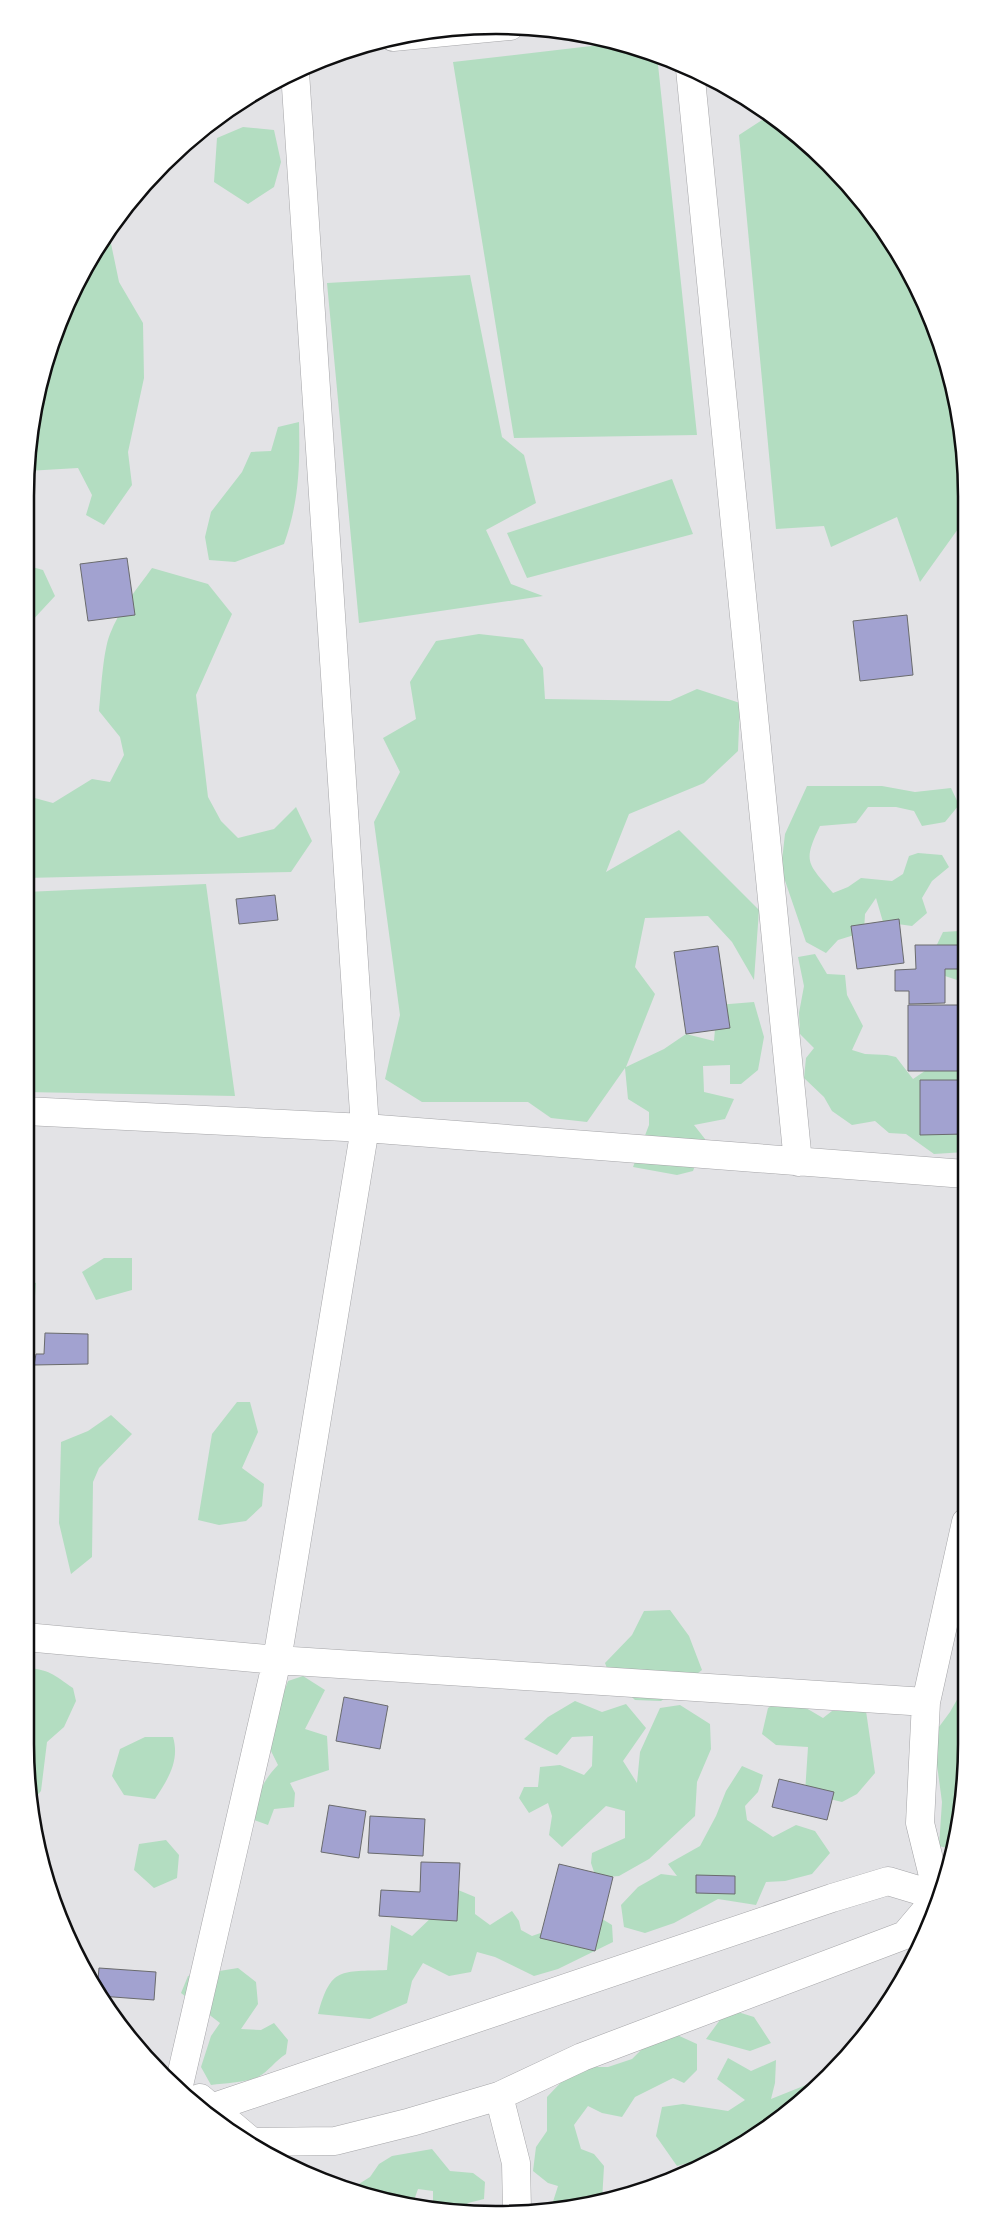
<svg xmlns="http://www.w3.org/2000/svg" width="992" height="2240" font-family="Mulish,sans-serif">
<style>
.green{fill:#b3ddc1}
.building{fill:#a2a2d0;stroke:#6a6b6d}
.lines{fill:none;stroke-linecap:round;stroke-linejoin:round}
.minor-casing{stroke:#a5a5a8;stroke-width:29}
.minor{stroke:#fff;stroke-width:28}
.rim{fill:none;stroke:#0f0f10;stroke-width:2.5}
</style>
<rect width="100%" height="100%" fill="#e3e3e6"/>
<path class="green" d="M 617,43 L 657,55 L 697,435 L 514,438 L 453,62 Z
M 770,115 L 783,122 L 869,209 L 931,316 L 963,434 L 963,522 L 920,582 L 897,517 L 831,547 L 824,526 L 776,529 L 739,135 Z
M 243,127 L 274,130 L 281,162 L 274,187 L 248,204 L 214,182 L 217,138 Z
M 108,229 L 119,282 L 143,323 L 144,378 L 128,452 L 132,485 L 104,525 L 86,515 L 92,495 L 78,468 L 27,471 L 34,404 L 61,316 Z
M 470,275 L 502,437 L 524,455 L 536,503 L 486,530 L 511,584 L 543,596 L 359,623 L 327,283 Z
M 299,422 C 300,466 299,502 284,544 L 235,562 L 209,560 L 205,537 L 211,512 L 242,472 L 251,452 L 271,451 L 278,427 Z
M 672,479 L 693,534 L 527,578 L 507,533 Z
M 25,565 L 43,570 L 55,596 L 29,624 L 25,635 Z
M 152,568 L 208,584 L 232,614 L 196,695 L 208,797 L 221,821 L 238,838 L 274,829 L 296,807 L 312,841 L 291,872 L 25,878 L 25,792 L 31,797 L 53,803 L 92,779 L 110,782 L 124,755 L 120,737 L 99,711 C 101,691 103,651 110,634 C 119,610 137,589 152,568 Z
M 479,634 L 523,639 L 543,668 L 545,699 L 670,701 L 697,689 L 740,703 L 738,751 L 704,783 L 629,814 L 606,872 L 679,830 L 759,910 L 754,980 L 732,942 L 708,916 L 645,918 L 635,967 L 655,994 L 626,1067 L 664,1049 L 686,1034 L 714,1041 L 717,1005 L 754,1002 L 764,1037 L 758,1070 L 741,1084 L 730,1084 L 730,1065 L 703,1066 L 704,1092 L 734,1099 L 725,1119 L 694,1125 L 705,1139 L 693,1171 L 677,1175 L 633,1167 L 649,1125 L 649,1112 L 628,1099 L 625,1068 L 587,1122 L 551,1118 L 528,1102 L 422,1102 L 385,1079 L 400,1015 L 374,822 L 400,772 L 383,738 L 416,719 L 410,682 L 436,641 Z
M 807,786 L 882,786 L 915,792 L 951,788 L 959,805 L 945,822 L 922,826 L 914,811 L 896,807 L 868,807 L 856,823 L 820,826 C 802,863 808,863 833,893 L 848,887 L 861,878 L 892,881 L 903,874 L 909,856 L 918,853 L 942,855 L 949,867 L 932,881 L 922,898 L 927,913 L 912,926 L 883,922 L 876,898 L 865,914 L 864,932 L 838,940 L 826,953 L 806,942 L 781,869 L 785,834 Z
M 206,884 L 235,1096 L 25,1092 L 25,892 Z
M 959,931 L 964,934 L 965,993 L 960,981 L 936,973 L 930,959 L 943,932 Z
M 815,954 L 827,974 L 845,975 L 847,995 L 863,1026 L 852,1050 L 865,1054 L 887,1055 L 896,1057 L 913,1079 L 965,1044 L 965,1152 L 934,1154 L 906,1134 L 889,1133 L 875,1121 L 852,1125 L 832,1111 L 824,1097 L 804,1078 L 806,1058 L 814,1048 L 800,1034 L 799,1013 L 804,986 L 798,957 Z
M 104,1258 L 132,1258 L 132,1290 L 96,1300 L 82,1272 Z
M 25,1280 L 36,1283 L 34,1309 L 25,1322 Z
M 237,1402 L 250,1402 L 258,1432 L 242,1468 L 264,1484 L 262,1506 L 246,1521 L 219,1525 L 198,1520 L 212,1434 Z
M 111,1415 L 132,1434 L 99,1468 L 93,1482 L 92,1557 L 71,1574 L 59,1523 L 61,1442 L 88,1431 Z
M 670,1610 L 689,1636 L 702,1670 L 661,1701 L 635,1700 L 610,1676 L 605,1663 L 632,1635 L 644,1611 Z
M 25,1668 C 49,1669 54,1675 73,1688 L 76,1701 L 64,1727 L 47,1742 L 41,1791 L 34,1799 L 26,1750 L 29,1687 L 25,1687 Z
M 303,1676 L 325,1690 L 305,1729 L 327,1736 L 329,1770 L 290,1783 L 295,1793 L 294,1807 L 274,1809 L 268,1825 L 254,1820 C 258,1795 260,1784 278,1765 L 271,1751 L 272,1724 L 288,1681 Z
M 967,1682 L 967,1744 L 958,1836 L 954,1850 L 939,1846 L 942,1802 L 933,1735 L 950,1712 Z
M 575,1701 L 602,1712 L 626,1704 L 646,1728 L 623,1761 L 637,1783 L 640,1752 L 660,1708 L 680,1705 L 710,1724 L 711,1749 L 697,1782 L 695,1816 L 649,1859 L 619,1876 L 596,1878 L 591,1863 L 592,1853 L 625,1838 L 625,1811 L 606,1806 L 562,1847 L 549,1835 L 552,1816 L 548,1803 L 529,1813 L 519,1798 L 524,1787 L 538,1787 L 540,1767 L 560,1765 L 584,1775 L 592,1766 L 593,1736 L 572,1737 L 557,1755 L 524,1739 L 548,1717 Z
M 778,1702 L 806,1708 L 823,1718 L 832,1711 L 866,1711 L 875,1773 L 857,1794 L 842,1802 L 805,1793 L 808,1747 L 776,1745 L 762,1734 L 768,1708 Z
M 145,1737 L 173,1737 C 180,1761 168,1779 155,1799 L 124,1795 L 112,1776 L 120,1749 Z
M 742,1766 L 763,1775 L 758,1792 L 745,1806 L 747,1820 L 773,1837 L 796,1825 L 815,1831 L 830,1853 L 812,1874 L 785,1881 L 766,1882 L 756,1905 L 718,1899 L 674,1923 L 645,1933 L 624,1927 L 621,1905 L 638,1887 L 661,1874 L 677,1876 L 668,1864 L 700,1846 L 716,1816 L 726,1791 Z
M 166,1840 L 179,1855 L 177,1878 L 154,1888 L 134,1870 L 139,1844 Z
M 451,1887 L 475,1897 L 475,1914 L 490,1925 L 512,1911 L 519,1921 L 521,1930 L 532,1936 L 594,1914 L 612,1925 L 613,1942 L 558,1969 L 534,1976 L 495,1957 L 477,1952 L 471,1972 L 449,1976 L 423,1963 L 412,1981 L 407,2003 L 370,2019 L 318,2014 C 331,1966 341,1972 387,1970 L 391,1925 L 412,1936 L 435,1914 Z
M 238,1968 L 256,1982 L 258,2004 L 241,2029 L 261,2030 L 274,2023 L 288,2040 L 286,2054 C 276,2060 268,2072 258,2077 C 244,2083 226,2083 211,2085 L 201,2067 L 211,2036 L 220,2023 L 181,1993 L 188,1976 Z
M 728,2009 L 754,2017 L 771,2043 L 750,2051 L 706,2039 Z
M 675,2034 L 697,2044 L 697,2070 L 684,2083 L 673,2078 L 635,2097 L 622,2117 L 602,2113 L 588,2106 L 574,2125 L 581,2149 L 594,2154 L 604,2166 L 602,2201 L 558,2211 L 550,2211 L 558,2186 L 548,2183 L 533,2171 L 536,2147 L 547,2131 L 547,2097 L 568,2075 L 590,2067 L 608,2067 L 632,2059 L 646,2045 Z
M 728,2058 L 751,2071 L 776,2060 L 775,2083 L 771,2099 L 816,2081 L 833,2062 L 842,2061 L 765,2124 L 747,2130 L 731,2152 L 677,2166 L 656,2136 L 662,2107 L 683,2104 L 728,2111 L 745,2100 L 717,2079 Z
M 432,2149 L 450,2171 L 473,2173 L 485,2182 L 484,2199 L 468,2203 L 464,2208 L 433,2207 L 433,2191 L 418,2189 L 412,2206 L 404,2206 L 354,2187 L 370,2177 L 379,2164 L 392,2156 Z"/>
<path class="building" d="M 127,558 L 135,615 L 88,621 L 80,564 Z
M 907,615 L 913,675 L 860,681 L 853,621 Z
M 275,895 L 278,920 L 239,924 L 236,899 Z
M 899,919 L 904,963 L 857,969 L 851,926 Z
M 915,945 L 963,945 L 963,969 L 945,969 L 945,1003 L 909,1004 L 909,991 L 895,991 L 895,970 L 916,969 Z
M 718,946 L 730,1028 L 686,1034 L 674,952 Z
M 908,1005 L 965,1005 L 965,1071 L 908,1071 Z
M 920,1080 L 965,1080 L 965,1134 L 920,1135 Z
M 45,1333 L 88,1334 L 88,1364 L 34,1365 L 36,1354 L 44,1354 Z
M 344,1697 L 388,1706 L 380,1749 L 336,1741 Z
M 779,1779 L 834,1792 L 827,1820 L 772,1807 Z
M 329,1805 L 366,1811 L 359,1858 L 321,1852 Z
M 370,1816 L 425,1819 L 423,1856 L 368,1853 Z
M 421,1862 L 460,1863 L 457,1921 L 379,1916 L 381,1890 L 420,1892 Z
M 559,1864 L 613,1877 L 595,1951 L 540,1938 Z
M 696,1875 L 735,1876 L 735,1894 L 696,1893 Z
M 99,1968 L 156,1972 L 154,2000 L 100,1996 L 97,1992 Z"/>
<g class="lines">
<defs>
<path id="minor" d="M 393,37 L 510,26
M 690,69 L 798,1162
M 25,1111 L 365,1128 L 965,1174
M 25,1637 L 277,1660 L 926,1702
M 940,1896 L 938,1896 L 920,1823 L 926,1702 L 966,1522
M 179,2085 L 277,1660 L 365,1128 L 295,72
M 499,2096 L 516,2163 L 517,2210
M 200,2098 L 252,2142
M 208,2109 L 832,1898 L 888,1881 L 938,1896 L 939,1899
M 249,2142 L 335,2141 L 411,2122 L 499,2096 L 582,2057 L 905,1935 L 938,1896"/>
</defs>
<use href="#minor" class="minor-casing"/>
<use href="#minor" class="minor"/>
</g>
<path d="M0 0H992V2240H0ZM496 34H496A462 462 0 0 1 958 496V1744A462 462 0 0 1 496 2206H496A462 462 0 0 1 34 1744V496A462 462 0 0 1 496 34Z" fill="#fff" fill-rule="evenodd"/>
<path class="rim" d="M496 34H496A462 462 0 0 1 958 496V1744A462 462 0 0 1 496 2206H496A462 462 0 0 1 34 1744V496A462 462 0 0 1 496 34Z"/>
</svg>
